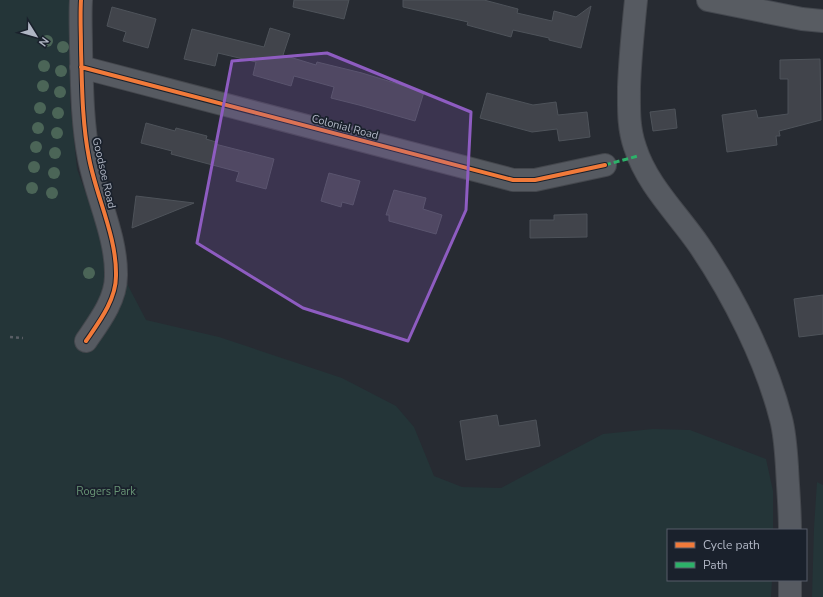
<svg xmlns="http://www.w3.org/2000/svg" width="823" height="597" font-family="'Nunito Sans',sans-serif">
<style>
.green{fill:#243538}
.building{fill:#41444b;stroke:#4e535a}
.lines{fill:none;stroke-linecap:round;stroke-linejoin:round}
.minor-casing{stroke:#44474d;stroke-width:24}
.major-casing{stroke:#44484f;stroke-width:24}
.path{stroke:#595e65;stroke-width:2.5;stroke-dasharray:3 3;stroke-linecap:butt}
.minor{stroke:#565a61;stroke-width:22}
.major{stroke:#585c62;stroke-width:22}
.quiet{stroke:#2db169;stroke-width:3;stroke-dasharray:6 3;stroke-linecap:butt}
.cycleway-casing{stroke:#1a212c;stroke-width:6}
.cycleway{stroke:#f17a3a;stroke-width:4}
.tree{fill:#4b6557}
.marked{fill:#8e5cc1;fill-opacity:0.2;stroke:#8e5cc1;stroke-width:3;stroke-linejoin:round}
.labels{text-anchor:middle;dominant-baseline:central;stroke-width:3.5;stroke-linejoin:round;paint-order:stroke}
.street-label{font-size:11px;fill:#b0b6c4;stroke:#1a212c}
.park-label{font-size:11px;fill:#689475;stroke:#1a212c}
</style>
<rect width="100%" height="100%" fill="#272b32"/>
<path class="green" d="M 0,0 L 70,0 L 70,102 L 77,169 L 99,230 L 146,320 L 219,337 L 342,378 L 396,406 L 414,427 L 434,476 L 462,487 L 501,488 L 603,434 L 653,429 L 690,430 L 766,459 L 773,491 L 773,530 L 668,530 L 668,580 L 772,580 L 771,597 L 0,597 Z
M 817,482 L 823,485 L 823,597 L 812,597 L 814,528 Z"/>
<path class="building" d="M 294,0 L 349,0 L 344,19 L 293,7 Z
M 403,0 L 484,0 L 518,9 L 517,13 L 552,21 L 554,11 L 576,17 L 591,6 L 581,48 L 549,40 L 549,38 L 513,30 L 511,37 L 467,25 L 468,22 L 403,7 Z
M 112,7 L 156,19 L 148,48 L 123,41 L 126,32 L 107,26 Z
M 270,28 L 290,34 L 283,55 L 316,65 L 317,62 L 362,73 L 424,92 L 415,121 L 359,105 L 331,98 L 334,87 L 294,76 L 291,86 L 253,75 L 256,62 L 218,53 L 215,66 L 184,59 L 192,29 L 264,47 Z
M 820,59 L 821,120 L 779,131 L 780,136 L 776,136 L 777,145 L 727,152 L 722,115 L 756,110 L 758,118 L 788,114 L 788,79 L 780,79 L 780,60 Z
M 487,93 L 533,105 L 556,102 L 558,115 L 587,112 L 590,137 L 559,141 L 557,129 L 532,132 L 480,118 Z
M 675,109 L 677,128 L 653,131 L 650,112 Z
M 146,123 L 175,131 L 176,128 L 207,136 L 206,139 L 216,142 L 215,144 L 274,159 L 266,189 L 236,181 L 239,172 L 171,154 L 172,151 L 141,143 Z
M 329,173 L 360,181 L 353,205 L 342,202 L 341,207 L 321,201 Z
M 394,190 L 426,198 L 423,209 L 442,215 L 436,234 L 389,221 L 389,215 L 386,215 Z
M 136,196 L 194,203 L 132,228 Z
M 587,214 L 587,237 L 530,238 L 530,220 L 554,220 L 554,215 Z
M 823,295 L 823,334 L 799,337 L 794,299 Z
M 497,415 L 499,426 L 536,420 L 540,446 L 466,460 L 460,421 Z"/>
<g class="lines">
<defs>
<path id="minor" d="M 81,0 C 80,16 81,33 81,49 C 82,85 82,122 89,158 C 96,196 117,237 116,276 C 116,300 99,322 86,341
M 636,0 C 633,29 630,58 629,87 C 629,108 628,127 635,147 C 647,185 677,213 699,245 C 733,295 766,360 781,419 C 785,434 786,451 787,467 C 788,488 790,509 790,530
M 81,67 L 513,180 L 535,180 L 605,165
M 790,597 L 790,580"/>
<path id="major" d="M 708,0 L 802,19 L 823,21"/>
</defs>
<use href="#minor" class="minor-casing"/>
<use href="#major" class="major-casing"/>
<path class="path" d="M 10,337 L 23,338"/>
<use href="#minor" class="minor"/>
<use href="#major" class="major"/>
<path class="quiet" d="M 605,165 L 638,156"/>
<defs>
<path id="cycleway" d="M 81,0 C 80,16 81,33 81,49 C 82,85 82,122 89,158 C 96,196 117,237 116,276 C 116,300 99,322 86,341
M 81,67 L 513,180 L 535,180 L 605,165"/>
</defs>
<use href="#cycleway" class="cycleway-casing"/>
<use href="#cycleway" class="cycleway"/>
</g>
<g class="tree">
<circle cx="47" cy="41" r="6"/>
<circle cx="63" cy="47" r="6"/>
<circle cx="44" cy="66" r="6"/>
<circle cx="61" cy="71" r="6"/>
<circle cx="43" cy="86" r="6"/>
<circle cx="60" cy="92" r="6"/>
<circle cx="40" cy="108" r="6"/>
<circle cx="58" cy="113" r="6"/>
<circle cx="38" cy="128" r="6"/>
<circle cx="57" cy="133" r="6"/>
<circle cx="36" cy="147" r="6"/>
<circle cx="55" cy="153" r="6"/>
<circle cx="34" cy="167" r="6"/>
<circle cx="54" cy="173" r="6"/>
<circle cx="32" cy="188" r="6"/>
<circle cx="52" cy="193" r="6"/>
<circle cx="89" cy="273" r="6"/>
</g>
<path class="marked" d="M 327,53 L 471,112 L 466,210 L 408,341 L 303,308 L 197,243 L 232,61 Z"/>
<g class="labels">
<g class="street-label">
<text transform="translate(345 127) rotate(15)">Colonial Road</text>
<text transform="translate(104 173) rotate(77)">Goodsoe Road</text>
</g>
<g class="park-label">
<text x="106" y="491">Rogers Park</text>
</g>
</g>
<rect x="667" y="529" width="140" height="52" fill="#1a212c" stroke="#565d69"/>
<rect x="675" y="542" width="20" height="6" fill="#f17a3a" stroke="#565d69"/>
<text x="703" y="549" font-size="12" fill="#b0b6c4">Cycle path</text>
<rect x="675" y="562" width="20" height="6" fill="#2db169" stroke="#565d69"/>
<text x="703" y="569" font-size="12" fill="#b0b6c4">Path</text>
<g transform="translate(36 36) rotate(127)" stroke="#1a212c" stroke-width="3" paint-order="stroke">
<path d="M0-3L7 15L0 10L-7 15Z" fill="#b0b6c4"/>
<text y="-6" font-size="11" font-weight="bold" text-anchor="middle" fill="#b0b6c4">N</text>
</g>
</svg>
